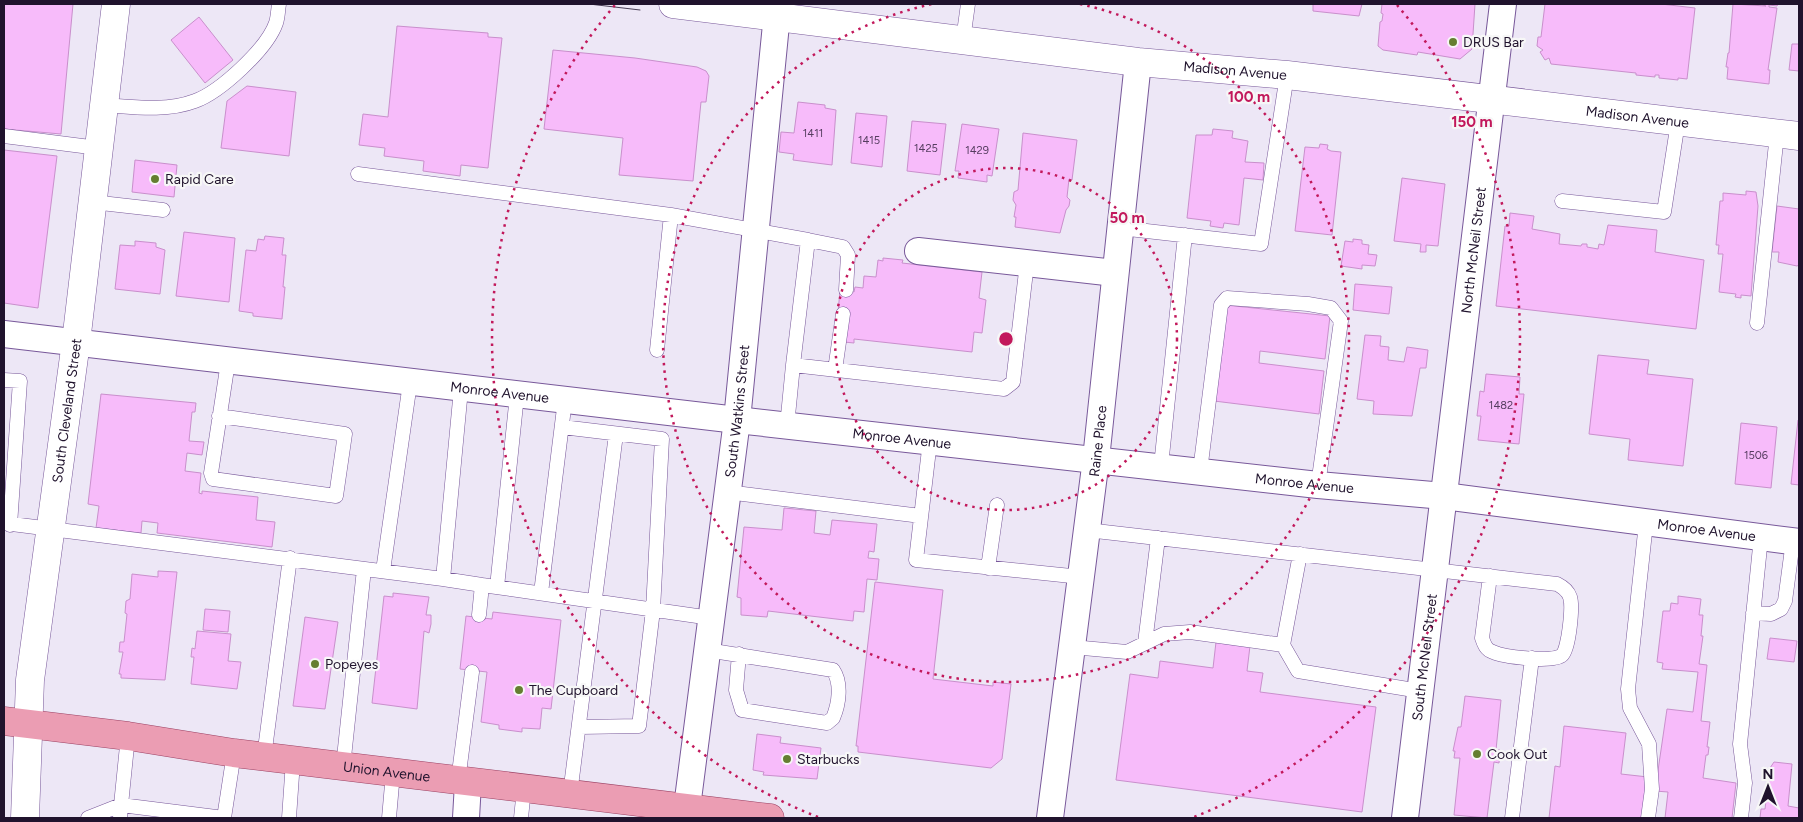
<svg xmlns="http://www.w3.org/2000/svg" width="1803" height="822" font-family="Figtree,sans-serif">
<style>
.building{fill:#f7bbfa;stroke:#c98fcc}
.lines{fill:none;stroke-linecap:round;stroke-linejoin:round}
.service-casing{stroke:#78589a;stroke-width:15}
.minor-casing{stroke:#78589a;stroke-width:28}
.tertiary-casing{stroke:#78589a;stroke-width:29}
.secondary-casing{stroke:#78589a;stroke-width:29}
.primary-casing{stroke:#9b4264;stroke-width:29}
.service{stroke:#fff;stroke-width:14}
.minor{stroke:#fff;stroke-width:26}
.tertiary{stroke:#fff;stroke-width:28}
.secondary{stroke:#fff;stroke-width:28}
.primary{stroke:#eb9db3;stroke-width:28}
.tram{stroke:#493e56;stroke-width:1}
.ring{fill:none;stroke:#c2185b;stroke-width:2.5;stroke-dasharray:2.5 5}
.poi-dot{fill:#657e31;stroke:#f7f7f7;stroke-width:2}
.labels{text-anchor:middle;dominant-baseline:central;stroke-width:4.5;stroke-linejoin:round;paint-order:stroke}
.number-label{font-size:11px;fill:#563d60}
.poi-label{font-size:14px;fill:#20132d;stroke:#f7f7f7;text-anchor:start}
.street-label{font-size:14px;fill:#20132d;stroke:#f7f7f7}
.centre{fill:#c2185b;stroke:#f7f7f7;stroke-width:2.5}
.ring-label{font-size:15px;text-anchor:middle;font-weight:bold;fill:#c2185b;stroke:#f7f7f7;stroke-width:4.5;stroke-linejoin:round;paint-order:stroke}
</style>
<rect width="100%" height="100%" fill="#ede7f6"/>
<path class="building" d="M 4,4 L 73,4 L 61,134 L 4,129 Z
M 1313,4 L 1362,4 L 1359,16 L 1313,11 Z
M 1382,4 L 1475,4 L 1472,49 L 1460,59 L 1418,52 L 1417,55 L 1383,50 L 1378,46 L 1380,22 L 1382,21 L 1383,14 L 1381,13 Z
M 1545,4 L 1661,4 L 1695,8 L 1687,79 L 1678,78 L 1678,80 L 1659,78 L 1659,75 L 1655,75 L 1655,77 L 1636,75 L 1636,73 L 1551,64 L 1549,58 L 1545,60 L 1540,52 L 1543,50 L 1537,46 L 1538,37 L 1541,37 Z
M 1733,4 L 1766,6 L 1760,4 L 1778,4 L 1777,6 L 1769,5 L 1769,7 L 1777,8 L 1768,70 L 1770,70 L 1769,84 L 1727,79 L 1728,67 L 1726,67 L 1728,53 L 1729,53 Z
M 199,17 L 233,60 L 205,83 L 171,40 Z
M 397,26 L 488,33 L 488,37 L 502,38 L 488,168 L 461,165 L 460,176 L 423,171 L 424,161 L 384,156 L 385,148 L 359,145 L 363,114 L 388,117 Z
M 1792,44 L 1799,44 L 1799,71 L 1789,70 Z
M 553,50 L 635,58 L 697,67 L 706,71 L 709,76 L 706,102 L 701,102 L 693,181 L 619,175 L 623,138 L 544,129 Z
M 247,86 L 296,92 L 289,156 L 221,148 L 227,101 Z
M 798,102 L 825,105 L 825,108 L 836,110 L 832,165 L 793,160 L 794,154 L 779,152 L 781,132 L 794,133 Z
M 856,113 L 887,116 L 882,167 L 851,163 Z
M 912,121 L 946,124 L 940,175 L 907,171 Z
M 962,124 L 999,129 L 992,176 L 987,175 L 987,182 L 958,178 L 959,171 L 955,171 Z
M 1213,129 L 1233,131 L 1232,138 L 1248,141 L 1245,162 L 1264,163 L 1263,180 L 1244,178 L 1239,225 L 1224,223 L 1223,228 L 1210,226 L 1211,221 L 1187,218 L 1196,135 L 1212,135 Z
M 1023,133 L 1077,140 L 1072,180 L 1069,179 L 1067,197 L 1070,200 L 1069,206 L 1066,210 L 1060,233 L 1015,227 L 1016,217 L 1014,217 L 1016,205 L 1013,200 L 1014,192 L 1018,190 Z
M 1320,144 L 1328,145 L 1327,149 L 1331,151 L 1341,152 L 1332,235 L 1295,231 L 1305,147 L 1319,148 Z
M 4,150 L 57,156 L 38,308 L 4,303 Z
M 135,160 L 177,165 L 174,197 L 132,192 Z
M 1402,178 L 1445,184 L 1438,246 L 1426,245 L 1426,252 L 1420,252 L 1421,244 L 1394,241 Z
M 1746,191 L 1756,192 L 1758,206 L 1751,296 L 1741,295 L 1741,298 L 1735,297 L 1736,294 L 1719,292 L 1723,254 L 1718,254 L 1719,245 L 1716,245 L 1720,201 L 1723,201 L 1723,193 L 1746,195 Z
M 1777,206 L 1799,209 L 1799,265 L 1797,266 L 1778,262 L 1779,252 L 1772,252 Z
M 1510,213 L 1534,216 L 1532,229 L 1560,234 L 1559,244 L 1581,246 L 1582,244 L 1587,244 L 1587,247 L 1598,249 L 1599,244 L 1604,245 L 1608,225 L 1657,230 L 1655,252 L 1704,260 L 1696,329 L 1496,306 L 1505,226 L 1509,226 Z
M 184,232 L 235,238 L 229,302 L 176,296 Z
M 265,236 L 284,238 L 282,255 L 286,255 L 283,287 L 285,287 L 282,319 L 253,316 L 253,313 L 239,311 L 246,250 L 256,251 L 258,239 L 264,240 Z
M 1353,239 L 1362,240 L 1362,244 L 1369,245 L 1368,254 L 1377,255 L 1375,266 L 1362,265 L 1362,269 L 1341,266 L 1345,241 L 1353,242 Z
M 135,241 L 156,243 L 156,247 L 165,250 L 160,294 L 115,289 L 120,245 L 135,246 Z
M 883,258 L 903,260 L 902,263 L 982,272 L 979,298 L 986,300 L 982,333 L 974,332 L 972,352 L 854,339 L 854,343 L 844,342 L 838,313 L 840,290 L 854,292 L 855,287 L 863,288 L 864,276 L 876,277 L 878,260 L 883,261 Z
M 1355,284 L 1392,287 L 1389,314 L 1353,310 Z
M 1225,305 L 1330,316 L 1325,359 L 1260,351 L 1259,363 L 1324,371 L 1319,414 L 1214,401 Z
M 1365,335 L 1381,336 L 1380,346 L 1389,347 L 1388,360 L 1404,362 L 1407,347 L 1428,350 L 1426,368 L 1420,368 L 1412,416 L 1373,414 L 1374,401 L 1357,399 Z
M 1598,355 L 1649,360 L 1647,374 L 1693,379 L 1683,466 L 1628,460 L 1630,439 L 1589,434 Z
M 1486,374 L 1520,377 L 1519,394 L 1524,394 L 1519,444 L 1478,440 L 1481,416 L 1477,416 L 1480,391 L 1484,392 Z
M 101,394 L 196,403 L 195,412 L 192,412 L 189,441 L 204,442 L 202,455 L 187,453 L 185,471 L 201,473 L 199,493 L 202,494 L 202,491 L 258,497 L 256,520 L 275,522 L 272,547 L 157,533 L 158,523 L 142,521 L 141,533 L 96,528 L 99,506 L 88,504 Z
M 1798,420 L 1799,420 L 1799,485 L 1791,484 Z
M 1741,423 L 1777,427 L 1771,488 L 1735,484 Z
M 784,508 L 816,511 L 814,533 L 830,535 L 832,520 L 877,524 L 874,552 L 869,551 L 868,558 L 879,559 L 877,580 L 867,579 L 864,612 L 854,611 L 853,621 L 768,611 L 767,617 L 741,615 L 741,598 L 737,597 L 744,527 L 782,530 Z
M 158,571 L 177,572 L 165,680 L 121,678 L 121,674 L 119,674 L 123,652 L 119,652 L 120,642 L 124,642 L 127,614 L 125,613 L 126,601 L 130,599 L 132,574 L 158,577 Z
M 875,582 L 943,590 L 933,679 L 993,686 L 993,682 L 1011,684 L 1002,759 L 991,768 L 858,752 L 858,746 L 856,746 Z
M 393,593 L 429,597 L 426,615 L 431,615 L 431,624 L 429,633 L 424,631 L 417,709 L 372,703 L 384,596 L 393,597 Z
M 1678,596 L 1701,599 L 1699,615 L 1703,615 L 1701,636 L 1703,636 L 1699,664 L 1707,665 L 1701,721 L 1710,722 L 1707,747 L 1709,747 L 1708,755 L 1706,755 L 1703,778 L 1736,783 L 1732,818 L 1665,818 L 1668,792 L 1655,791 L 1667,709 L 1693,712 L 1698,672 L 1662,669 L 1663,663 L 1657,662 L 1663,611 L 1670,611 L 1671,603 L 1678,604 Z
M 205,609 L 230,611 L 228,632 L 203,630 Z
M 493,612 L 561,620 L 551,709 L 542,708 L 540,729 L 522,728 L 522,732 L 499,729 L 499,725 L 481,722 L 487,672 L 460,669 L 466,616 L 492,619 Z
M 305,617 L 338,622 L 325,709 L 293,706 Z
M 197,631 L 231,634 L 228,661 L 241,662 L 237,689 L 191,684 L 194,657 L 191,657 L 192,648 L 195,649 Z
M 1770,638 L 1797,641 L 1794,662 L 1767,659 Z
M 1216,642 L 1250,646 L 1247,671 L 1263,673 L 1260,692 L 1376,707 L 1362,812 L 1116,780 L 1130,674 L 1158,678 L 1160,661 L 1213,668 Z
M 1465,696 L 1501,700 L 1496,750 L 1500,750 L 1499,763 L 1494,762 L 1487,818 L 1454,815 L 1460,758 L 1454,758 L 1455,751 L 1453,751 L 1458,727 L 1461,727 Z
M 1564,726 L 1626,733 L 1621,774 L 1648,777 L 1643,818 L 1549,818 L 1555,766 L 1560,767 Z
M 757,734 L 781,737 L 780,743 L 821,748 L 817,779 L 763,775 L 764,772 L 753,770 Z
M 1774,762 L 1792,764 L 1788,806 L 1799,808 L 1799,818 L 1760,818 L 1761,809 L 1765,809 L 1770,768 Z"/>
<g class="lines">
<defs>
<path id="service" d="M 963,40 L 968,4
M 103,105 C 133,107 166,112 195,101 C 220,92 267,49 276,23 C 278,17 278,10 279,4
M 4,136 L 98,148
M 358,174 L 671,215 L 808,240 L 793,365
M 1562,201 L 1664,212 L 1678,122
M 92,202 L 163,210
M 1120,228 L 1261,244 L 1287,75
M 808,240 L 843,247 L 848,255 L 846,290
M 1757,323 L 1777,134
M 657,350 L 671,215
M 835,370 L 843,314
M 4,380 L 20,381 L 10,525
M 461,389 L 443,579 L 482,585
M 219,416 L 345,434 L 336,496 L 213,479 L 211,473 L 228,362
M 787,426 L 793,365 L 1004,389 L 1013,382 L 1027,263
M 562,427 L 662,439 L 653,610 L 639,726 L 580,727
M 930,441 L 916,560 L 1081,577
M 1161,466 L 1185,235
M 1200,471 L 1221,305 L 1227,298 L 1308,304 L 1331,308 L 1341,321 L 1318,485
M 727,492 L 921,516
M 4,523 L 443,579
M 1646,523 L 1628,689 L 1630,708 L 1649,744 L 1652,789 L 1648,818
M 1087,530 L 1557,584 C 1563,587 1568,591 1570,597 C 1573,606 1569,649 1562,655 C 1554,663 1504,657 1493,652 C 1486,650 1484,644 1482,638 L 1490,576
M 988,568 L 997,505
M 383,571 L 410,383
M 497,587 L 517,395
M 541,593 L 565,400
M 1753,613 L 1771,614 L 1781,609 L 1785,601 L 1793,541
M 479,615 L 482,585 L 711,618
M 1145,643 L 1158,538
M 1283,645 L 1300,554
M 1072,647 L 1127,652 L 1164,634 L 1190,632 L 1283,645 L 1298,671 L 1420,691
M 707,650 L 833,670 C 842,683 839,704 833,718 L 827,723 L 742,710 L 736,690 L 739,654
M 128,736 L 121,805 L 224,818 L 234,753
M 264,757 L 290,558
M 343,767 L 364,569
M 458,781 L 472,672
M 570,794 L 616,434
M 88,818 L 121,805 L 120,818
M 289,818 L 293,761
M 389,818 L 393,773
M 521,818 L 524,789
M 1512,818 L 1532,658
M 1741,818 L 1745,783 L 1740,744 L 1761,537"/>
<g id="minor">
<path d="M 918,251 L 1115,273"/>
<path id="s1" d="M 4,334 L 737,420 L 1318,485 L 1444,496 L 1799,542"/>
<path id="s2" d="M 687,807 L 737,420 L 778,4"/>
<path d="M 466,818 L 468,783"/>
<path id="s3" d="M 1050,818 L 1096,459 L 1138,62"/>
<path id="s4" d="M 1405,818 L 1503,4"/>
</g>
<g id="tertiary">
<path id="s5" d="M 673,4 L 1138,62 L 1287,75 L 1799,136"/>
</g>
<g id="secondary">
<path id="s6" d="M 25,818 L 30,680 L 76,342 L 116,4"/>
</g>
<g id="primary">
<path id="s7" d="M 4,721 L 128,736 L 234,753 L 770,818"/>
</g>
</defs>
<use href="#service" class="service-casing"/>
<use href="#minor" class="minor-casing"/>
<use href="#tertiary" class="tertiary-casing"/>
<use href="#secondary" class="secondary-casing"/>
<use href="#primary" class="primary-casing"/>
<use href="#service" class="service"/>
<use href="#minor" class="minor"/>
<use href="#tertiary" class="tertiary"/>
<use href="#secondary" class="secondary"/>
<use href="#primary" class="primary"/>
<path class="tram" d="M 589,4 L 640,10"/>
</g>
<g class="ring">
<circle cx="1006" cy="339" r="171"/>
<path d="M1080 4A343 343 0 1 1 932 4"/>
<path d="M818 817A514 514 0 0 1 615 5M1397 5A514 514 0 0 1 1194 817"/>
</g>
<g class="poi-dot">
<circle cx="1453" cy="42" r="5"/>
<circle cx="155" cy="179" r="5"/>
<circle cx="315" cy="664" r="5"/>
<circle cx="519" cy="690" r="5"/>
<circle cx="1477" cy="754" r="5"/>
<circle cx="787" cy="759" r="5"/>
</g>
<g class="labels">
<g class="number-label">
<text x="813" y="133">1411</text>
<text x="869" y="140">1415</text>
<text x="926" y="148">1425</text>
<text x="977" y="150">1429</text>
<text x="1501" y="405">1482</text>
<text x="1756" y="455">1506</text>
</g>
<g class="poi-label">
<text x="1463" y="42">DRUS Bar</text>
<text x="165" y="179">Rapid Care</text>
<text x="325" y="664">Popeyes</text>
<text x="529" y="690">The Cupboard</text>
<text x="1487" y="754">Cook Out</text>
<text x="797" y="759">Starbucks</text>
</g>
<g class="street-label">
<text stroke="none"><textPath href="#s5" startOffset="566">Madison Avenue</textPath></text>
<text stroke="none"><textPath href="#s5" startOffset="971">Madison Avenue</textPath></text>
<text stroke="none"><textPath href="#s4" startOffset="572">North McNeil Street</textPath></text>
<text stroke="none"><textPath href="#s1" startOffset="499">Monroe Avenue</textPath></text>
<text stroke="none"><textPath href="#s6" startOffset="410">South Cleveland Street</textPath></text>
<text stroke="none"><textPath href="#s2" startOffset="399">South Watkins Street</textPath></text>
<text stroke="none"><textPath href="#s1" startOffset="904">Monroe Avenue</textPath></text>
<text stroke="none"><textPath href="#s3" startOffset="380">Raine Place</textPath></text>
<text stroke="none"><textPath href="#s1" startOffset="1309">Monroe Avenue</textPath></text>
<text stroke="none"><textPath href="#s1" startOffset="1714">Monroe Avenue</textPath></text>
<text stroke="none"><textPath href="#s4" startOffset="162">South McNeil Street</textPath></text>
<text stroke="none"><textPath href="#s7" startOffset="386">Union Avenue</textPath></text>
</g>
</g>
<circle cx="1006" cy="339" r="8" class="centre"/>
<g class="ring-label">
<text x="1249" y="102">100 m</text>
<text x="1472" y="127">150 m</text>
<text x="1127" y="223">50 m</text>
</g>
<rect width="1803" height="822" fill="none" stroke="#20132d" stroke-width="10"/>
<g transform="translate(1768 787)" stroke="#f7f7f7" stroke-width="4" paint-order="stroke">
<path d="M0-4L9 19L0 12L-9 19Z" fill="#20132d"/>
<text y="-8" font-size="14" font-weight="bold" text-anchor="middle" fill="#20132d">N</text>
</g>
</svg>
